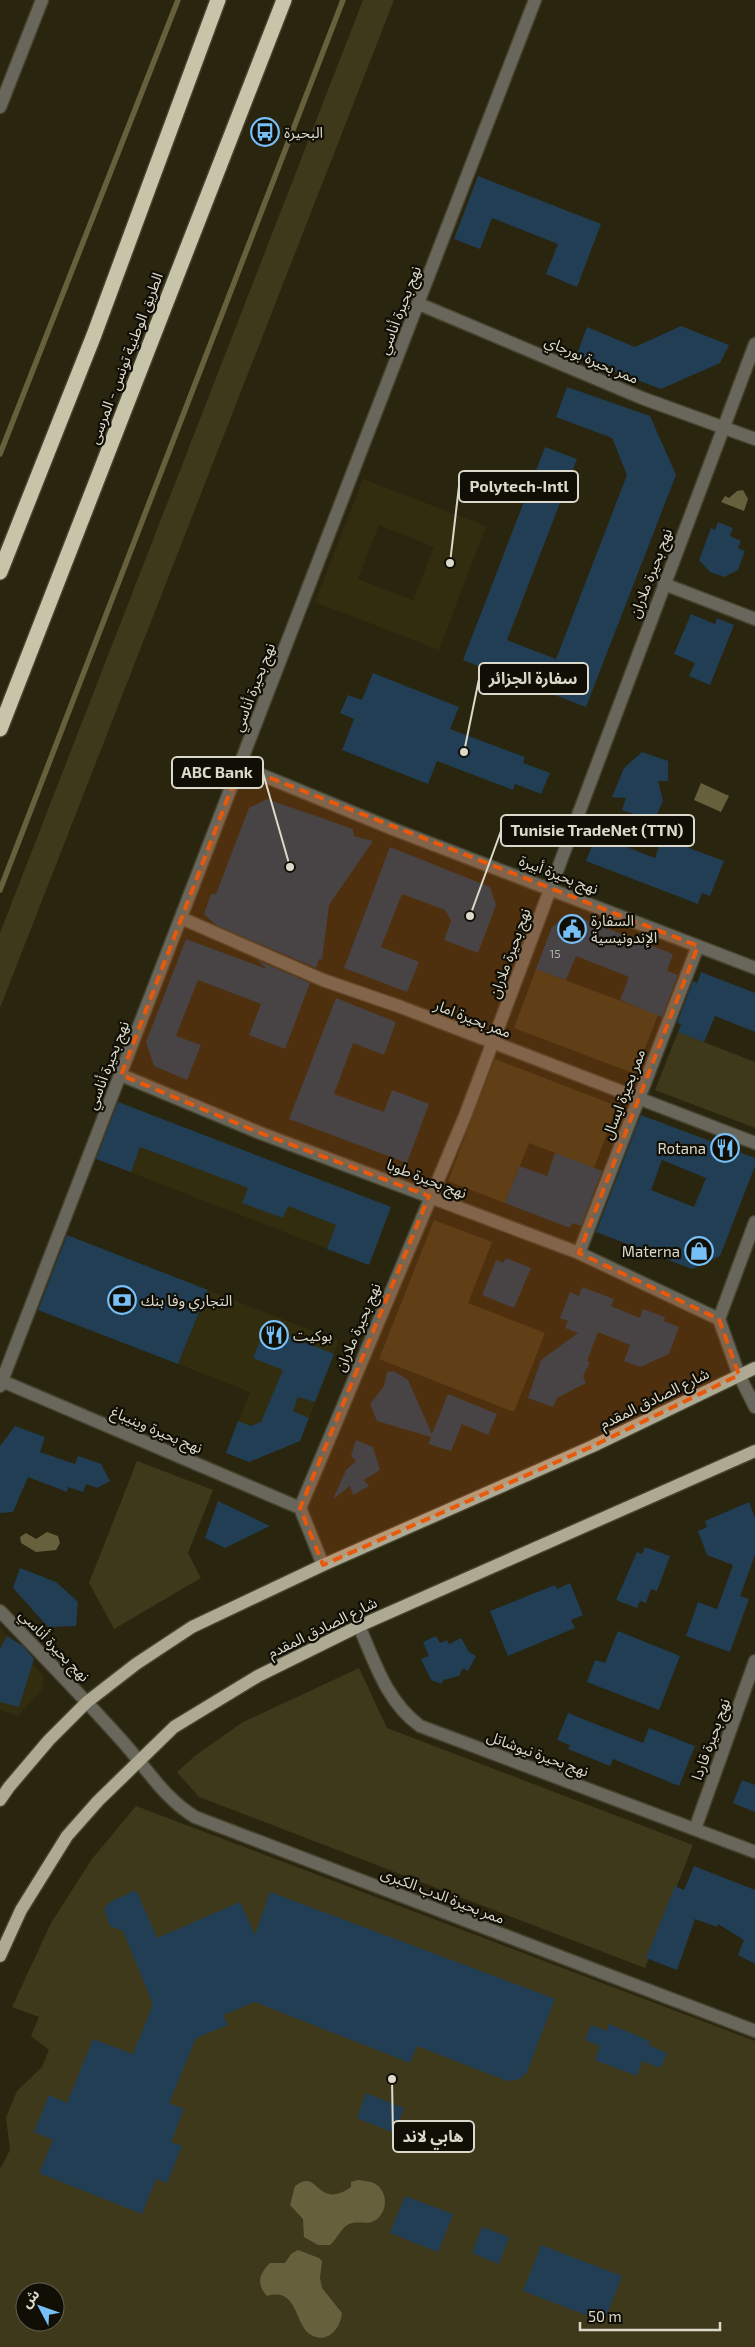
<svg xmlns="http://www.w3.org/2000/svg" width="755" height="2347" font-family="'Exo 2','Noto Sans Arabic',sans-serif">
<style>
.built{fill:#322d0e;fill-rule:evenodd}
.green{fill:#3f391b;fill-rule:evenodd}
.water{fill:#66603d}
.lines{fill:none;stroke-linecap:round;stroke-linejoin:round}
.stream{stroke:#66603d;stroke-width:5.5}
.building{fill:#213e54;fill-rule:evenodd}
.minor-casing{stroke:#45422d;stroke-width:15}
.major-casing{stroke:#45422d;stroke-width:15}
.highway-casing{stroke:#45422d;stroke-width:18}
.minor{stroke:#69675c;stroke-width:12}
.major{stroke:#ada993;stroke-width:12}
.highway{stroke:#c8c4a9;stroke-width:15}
.marked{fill:#e8590c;fill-opacity:0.2;stroke:#e8590c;stroke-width:4;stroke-dasharray:10 6;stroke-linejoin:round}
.labels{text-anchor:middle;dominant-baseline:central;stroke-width:4.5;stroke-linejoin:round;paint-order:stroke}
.number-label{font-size:12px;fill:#acb2ad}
.poi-label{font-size:15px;fill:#dbd9cb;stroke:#100e05;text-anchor:start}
.street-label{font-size:15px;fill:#dbd9cb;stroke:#100e05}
.leader{fill:none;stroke:#dbd9cb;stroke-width:2}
.callout-dot{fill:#dbd9cb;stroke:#100e05;stroke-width:2}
.callout{fill:#100e05;stroke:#dbd9cb;stroke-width:2}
.callout-label{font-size:16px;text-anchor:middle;font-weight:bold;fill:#dbd9cb}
</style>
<rect width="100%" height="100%" fill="#29250f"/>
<path class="built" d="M 363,479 L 486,526 L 439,650 L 315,602 ZM 379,525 L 434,547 L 413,600 L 358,579 Z
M 118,1102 L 391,1207 L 369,1265 L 96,1159 Z
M 208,1290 L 339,1341 L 300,1441 L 249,1462 L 226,1453 L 250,1392 L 178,1364 Z
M 0,1628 L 43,1675 L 43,1689 L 18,1716 L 0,1710 Z"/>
<path class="green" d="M 363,0 L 394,0 L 0,1008 L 0,933 Z
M 536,969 L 658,1015 L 635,1074 L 514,1028 Z
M 678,1032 L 755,1062 L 755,1128 L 655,1090 Z
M 495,1059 L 617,1106 L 594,1168 L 529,1143 L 505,1203 L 448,1181 Z
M 434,1220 L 492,1242 L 468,1303 L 545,1333 L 514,1412 L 379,1359 Z
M 137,1461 L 213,1490 L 188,1553 L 201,1578 L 114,1629 L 89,1583 Z
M 359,1668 L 387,1728 L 693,1845 L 645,1968 L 199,1797 L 177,1772 L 196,1755 L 243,1722 Z
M 136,1806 L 755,2041 L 755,2347 L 0,2347 L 0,2169 L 10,2150 L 6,2117 L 17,2091 L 42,2067 L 49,2050 L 31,2036 L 39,2017 L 12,2007 L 51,1923 L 92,1859 ZM 25,2292 L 55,2292 L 55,2322 L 25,2322 Z"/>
<path class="water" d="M 743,490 L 748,499 L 744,511 L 721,502 L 725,496 L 729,498 L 737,491 Z
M 701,783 L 729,796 L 721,812 L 694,800 Z
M 47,1532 L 58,1536 L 60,1543 L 56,1550 L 36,1552 L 21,1543 L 20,1537 L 26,1533 L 36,1539 Z
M 358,2180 C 365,2181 372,2181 377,2185 C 389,2194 387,2214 374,2221 C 366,2225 356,2220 347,2225 C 340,2230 337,2239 330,2245 L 318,2245 L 304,2237 L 303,2219 L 290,2205 L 295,2186 C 298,2184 302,2181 306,2181 C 318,2180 323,2207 351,2187 L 351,2182 Z
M 298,2250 L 319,2258 L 322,2261 L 320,2278 L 322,2288 L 342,2313 C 340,2332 323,2347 306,2331 C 294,2316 295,2288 267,2296 C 256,2284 259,2274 270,2263 L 285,2263 L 291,2254 Z"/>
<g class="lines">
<path class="stream" d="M 0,454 L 178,0
M 0,890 L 343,0"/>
</g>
<path class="building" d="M 478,176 L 601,224 L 577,287 L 546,274 L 558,244 L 492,218 L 480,249 L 454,239 Z
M 681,326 L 729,345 L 720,363 L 661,389 L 576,357 L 587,327 L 635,347 Z
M 567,387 L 650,416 L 676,475 L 586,707 L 463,660 L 545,447 L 577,459 L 507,640 L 556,659 L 627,475 L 612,438 L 556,417 Z
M 718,522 L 733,528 L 730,536 L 741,541 L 738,548 L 745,551 L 738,570 L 724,577 L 710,572 L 699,560 L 711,528 L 715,530 Z
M 691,614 L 715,624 L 717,618 L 734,625 L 710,685 L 689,676 L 695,663 L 674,654 Z
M 373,673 L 459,707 L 450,729 L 525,757 L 523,763 L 550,773 L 541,794 L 515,784 L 513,790 L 437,761 L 428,784 L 342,750 L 354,719 L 340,713 L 348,695 L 362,700 Z
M 642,752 L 668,761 L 668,781 L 658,781 L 663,801 L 654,821 L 622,810 L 626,798 L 612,797 L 624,768 Z
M 267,799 L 353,829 L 354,836 L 373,841 L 329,905 L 322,960 L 319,959 L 316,968 L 216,925 L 204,914 L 211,894 L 216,894 L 249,808 Z
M 600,826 L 618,833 L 614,842 L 655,858 L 662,838 L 724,861 L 710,896 L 702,893 L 698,904 L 586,861 Z
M 390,847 L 490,887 L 496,905 L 478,953 L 444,940 L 451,921 L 445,910 L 402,894 L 381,947 L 419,962 L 407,992 L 344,968 Z
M 570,914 L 673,954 L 667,971 L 678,975 L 662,1017 L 620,1000 L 629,977 L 604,967 L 576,956 L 566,980 L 536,969 L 552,927 Z
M 186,939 L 267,969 L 257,960 L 310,983 L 285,1049 L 249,1035 L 261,1004 L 198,980 L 176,1036 L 201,1045 L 187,1080 L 154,1066 L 146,1042 Z
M 701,972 L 755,993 L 755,1032 L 715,1016 L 704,1042 L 678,1032 L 681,1024 L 677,1023 L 693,981 L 697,983 Z
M 336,998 L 396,1022 L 384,1055 L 353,1043 L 334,1094 L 384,1112 L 392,1090 L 429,1104 L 407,1163 L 289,1119 Z
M 118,1102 L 391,1207 L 369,1265 L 327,1249 L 336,1225 L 288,1206 L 283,1218 L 242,1203 L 248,1188 L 140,1147 L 131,1172 L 96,1159 Z
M 641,1115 L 755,1158 L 755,1166 L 720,1256 L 692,1269 L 596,1232 ZM 662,1160 L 706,1178 L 694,1207 L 651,1190 Z
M 555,1153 L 602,1171 L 581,1226 L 572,1223 L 570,1228 L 505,1203 L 520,1166 L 547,1176 Z
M 67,1235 L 208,1290 L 178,1364 L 38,1310 Z
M 506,1258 L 531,1268 L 514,1308 L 482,1295 L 496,1260 L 503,1263 Z
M 582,1287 L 614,1299 L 611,1306 L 640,1318 L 643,1309 L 665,1317 L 664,1321 L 679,1327 L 669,1354 L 640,1367 L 624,1361 L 630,1345 L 598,1332 L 587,1361 L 590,1362 L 583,1376 L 586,1383 L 557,1398 L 553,1407 L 528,1398 L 541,1360 L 578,1333 L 565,1328 L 568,1321 L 560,1318 L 570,1292 L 579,1296 Z
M 266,1327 L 334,1354 L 315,1402 L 298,1397 L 293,1411 L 309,1418 L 300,1441 L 249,1462 L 226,1453 L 238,1421 L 251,1426 L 261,1422 L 283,1370 L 253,1358 Z
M 394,1371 L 408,1380 L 432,1434 L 448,1394 L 497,1414 L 488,1435 L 462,1424 L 451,1451 L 428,1444 L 431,1437 L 377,1421 L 370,1404 L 384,1386 L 387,1372 Z
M 15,1426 L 45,1437 L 40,1452 L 75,1464 L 78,1456 L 101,1464 L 110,1481 L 97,1488 L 86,1484 L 83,1492 L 68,1487 L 67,1492 L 28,1477 L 13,1512 L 0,1513 L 0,1446 Z
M 356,1440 L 373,1447 L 380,1470 L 364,1480 L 369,1486 L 353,1495 L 350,1486 L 333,1499 L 346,1470 L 356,1461 L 351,1456 Z
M 218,1501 L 270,1526 L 225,1548 L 205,1538 Z
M 749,1502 L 755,1518 L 755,1555 L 740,1596 L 749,1599 L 730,1652 L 686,1636 L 698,1602 L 717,1609 L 733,1565 L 707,1555 L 698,1531 L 707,1527 L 705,1521 Z
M 645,1547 L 670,1556 L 657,1591 L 651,1589 L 646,1603 L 640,1601 L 637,1608 L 616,1600 L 637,1552 L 642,1554 Z
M 20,1568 L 56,1582 L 78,1602 L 76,1626 L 48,1627 L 13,1588 Z
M 570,1583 L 583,1615 L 571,1620 L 575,1628 L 508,1656 L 490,1611 L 555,1585 L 557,1589 Z
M 618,1631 L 680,1656 L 659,1710 L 587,1682 L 595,1660 L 605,1663 Z
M 7,1636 L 23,1646 L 34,1659 L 19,1707 L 0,1702 L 0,1649 Z
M 436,1636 L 440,1643 L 447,1640 L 449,1644 L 461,1638 L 469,1652 L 476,1656 L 468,1671 L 463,1668 L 459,1676 L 443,1680 L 442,1684 L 431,1680 L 421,1659 L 429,1656 L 423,1642 Z
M 568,1713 L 643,1743 L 649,1728 L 695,1746 L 679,1786 L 613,1759 L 610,1766 L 568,1749 L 570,1745 L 557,1740 Z
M 742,1780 L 755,1785 L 755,1812 L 733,1803 Z
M 694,1866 L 755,1890 L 755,1964 L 738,1955 L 744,1940 L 718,1924 L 717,1927 L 695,1919 L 677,1970 L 646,1958 L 675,1886 L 684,1890 Z
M 136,1890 L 157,1938 L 240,1902 L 255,1935 L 270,1892 L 555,1999 L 527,2072 L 520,2079 L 507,2081 L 417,2046 L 410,2063 L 255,2002 L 223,2015 L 228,2025 L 196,2038 L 169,2103 L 184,2109 L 171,2142 L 182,2146 L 167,2183 L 156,2179 L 142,2214 L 39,2173 L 53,2140 L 34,2132 L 49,2095 L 67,2103 L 93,2039 L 133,2054 L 153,2004 L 123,1931 L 110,1926 L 104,1909 L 110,1902 Z
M 609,2024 L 650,2041 L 648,2045 L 667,2053 L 661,2068 L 642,2061 L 637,2076 L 595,2060 L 600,2046 L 585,2040 L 591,2025 L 607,2031 Z
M 366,2093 L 404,2108 L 394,2133 L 357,2118 Z
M 405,2196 L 453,2214 L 438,2252 L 390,2233 Z
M 482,2227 L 509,2237 L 499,2264 L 472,2253 Z
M 541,2245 L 622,2276 L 604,2322 L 523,2291 Z"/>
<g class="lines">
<defs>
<path id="minor" d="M 0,107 L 42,0
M 419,304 L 642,398 L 755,439
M 664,584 L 755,619
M 240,766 L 393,829 L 755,968
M 181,918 L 323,980 L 401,1007 L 755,1143
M 121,1075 L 260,1133 L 579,1253 L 719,1319 L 755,1222
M 579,1253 L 698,946
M 719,1319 L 739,1375 L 755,1407
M 2,1381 L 300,1508
M 0,1386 L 535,0
M 323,1565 L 300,1508 L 465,1116 L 755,344
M 0,1611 C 42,1655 84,1698 124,1743 C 147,1769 165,1799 195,1817 L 755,2031
M 359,1626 C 375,1663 387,1702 420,1726 L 755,1852
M 695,1829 L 755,1661"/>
<path id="major" d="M 0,1800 L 9,1787 L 49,1740 L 87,1702 L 136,1664 L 192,1627 L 323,1565 L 593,1446 L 755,1368
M 0,1956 L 21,1910 L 67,1836 L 98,1801 L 174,1727 L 258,1676 L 359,1626 L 755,1451"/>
<path id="highway" d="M 0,572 L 94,335 L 218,0
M 0,729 L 284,0"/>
</defs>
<use href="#minor" class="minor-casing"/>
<use href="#major" class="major-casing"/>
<use href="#highway" class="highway-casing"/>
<use href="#minor" class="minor"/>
<use href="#major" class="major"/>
<use href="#highway" class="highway"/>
</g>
<path class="marked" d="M 240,766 L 698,946 L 579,1253 L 719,1319 L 739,1375 L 593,1446 L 323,1565 L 300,1508 L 429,1196 L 260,1133 L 121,1075 Z"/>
<defs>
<symbol id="bus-ring" viewBox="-11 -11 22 22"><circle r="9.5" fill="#100e05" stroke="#77bff7" stroke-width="1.5"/><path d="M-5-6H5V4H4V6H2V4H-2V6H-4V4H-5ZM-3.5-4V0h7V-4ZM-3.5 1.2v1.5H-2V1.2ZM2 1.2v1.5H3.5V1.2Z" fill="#77bff7"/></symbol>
<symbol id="civic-ring" viewBox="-11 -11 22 22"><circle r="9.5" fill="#100e05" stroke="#77bff7" stroke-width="1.5"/><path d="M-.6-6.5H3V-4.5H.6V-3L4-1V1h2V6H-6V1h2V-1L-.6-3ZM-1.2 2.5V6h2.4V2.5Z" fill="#77bff7"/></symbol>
<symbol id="restaurant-ring" viewBox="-11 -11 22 22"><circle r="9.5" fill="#100e05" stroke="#77bff7" stroke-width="1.5"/><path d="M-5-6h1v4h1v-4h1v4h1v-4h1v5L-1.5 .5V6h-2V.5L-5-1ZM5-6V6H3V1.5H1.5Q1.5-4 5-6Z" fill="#77bff7"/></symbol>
<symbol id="shop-ring" viewBox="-11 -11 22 22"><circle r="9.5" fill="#100e05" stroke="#77bff7" stroke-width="1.5"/><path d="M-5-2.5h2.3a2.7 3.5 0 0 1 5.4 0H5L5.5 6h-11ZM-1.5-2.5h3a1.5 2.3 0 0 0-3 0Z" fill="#77bff7"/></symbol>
<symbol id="bank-ring" viewBox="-11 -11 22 22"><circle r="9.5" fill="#100e05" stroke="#77bff7" stroke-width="1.5"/><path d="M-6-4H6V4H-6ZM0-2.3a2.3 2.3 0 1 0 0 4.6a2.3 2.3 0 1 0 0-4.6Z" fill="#77bff7"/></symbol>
</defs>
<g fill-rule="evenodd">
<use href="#bus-ring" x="249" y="116" width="32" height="32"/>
<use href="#civic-ring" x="556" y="913" width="32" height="32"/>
<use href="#restaurant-ring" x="709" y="1132" width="32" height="32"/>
<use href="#shop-ring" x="683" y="1235" width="32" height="32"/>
<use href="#bank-ring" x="106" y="1284" width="32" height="32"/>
<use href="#restaurant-ring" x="258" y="1319" width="32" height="32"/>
</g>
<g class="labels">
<g class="number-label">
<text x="555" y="953">15</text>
</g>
<g class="poi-label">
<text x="284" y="132">البحيرة</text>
<text x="591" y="920">السفارة<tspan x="591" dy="17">الإندونيسية</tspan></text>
<text x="706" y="1148" text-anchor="end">Rotana</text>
<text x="680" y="1251" text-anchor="end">Materna</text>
<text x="141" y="1300">التجاري وفا بنك</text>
<text x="293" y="1335">بوكيت</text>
</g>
<g class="street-label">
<text transform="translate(399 310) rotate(-69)">نهج بحيرة أناسي</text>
<text transform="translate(125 358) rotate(-69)">الطريق الوطنية تونس - المرسى</text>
<text transform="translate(592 359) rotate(23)">ممر بحيرة بورجاي</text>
<text transform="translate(650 573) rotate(-69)">نهج بحيرة ملاران</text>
<text transform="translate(253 687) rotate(-69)">نهج بحيرة أناسي</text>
<text transform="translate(559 874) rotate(21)">نهج بحيرة أبيرة</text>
<text transform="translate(509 953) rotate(-70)">نهج بحيرة ملاران</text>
<text transform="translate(473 1018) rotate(21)">ممر بحيرة امار</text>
<text transform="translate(107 1065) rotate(-69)">نهج بحيرة أناسي</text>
<text transform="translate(623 1094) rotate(-69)">ممر بحيرة ايسال</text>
<text transform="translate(427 1178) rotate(21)">نهج بحيرة طوبا</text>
<text transform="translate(357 1327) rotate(-67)">نهج بحيرة ملاران</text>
<text transform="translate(654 1398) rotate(-26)">شارع الصادق المقدم</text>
<text transform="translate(157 1429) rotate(23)">نهج بحيرة وينيباغ</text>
<text transform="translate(322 1627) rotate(-26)">شارع الصادق المقدم</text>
<text transform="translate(55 1645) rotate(46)">نهج بحيرة أناسي</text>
<text transform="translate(710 1739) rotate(-70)">نهج بحيرة قاردا</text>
<text transform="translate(538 1753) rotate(20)">نهج بحيرة نيوشاتل</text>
<text transform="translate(443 1895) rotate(21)">ممر بحيرة الدب الكبرى</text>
</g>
</g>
<path class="leader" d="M450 563L459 486M464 752L479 679M290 867L263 773M470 916L501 831M392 2079L393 2136"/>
<g class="callout-dot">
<circle cx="450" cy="563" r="5"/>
<circle cx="464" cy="752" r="5"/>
<circle cx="290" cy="867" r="5"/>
<circle cx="470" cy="916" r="5"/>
<circle cx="392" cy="2079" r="5"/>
</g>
<g class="callout">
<rect x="459" y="471" width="119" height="31" rx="5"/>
<rect x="479" y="663" width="109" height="31" rx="5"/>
<rect x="172" y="757" width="91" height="31" rx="5"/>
<rect x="501" y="815" width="193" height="31" rx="5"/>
<rect x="393" y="2121" width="81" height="31" rx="5"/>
</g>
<g class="callout-label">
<text x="519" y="492">Polytech-Intl</text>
<text x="533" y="684">سفارة الجزائر</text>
<text x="217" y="778">ABC Bank</text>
<text x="597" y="836">Tunisie TradeNet (TTN)</text>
<text x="433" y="2142">هابي لاند</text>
</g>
<g transform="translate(40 2307) rotate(311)"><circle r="24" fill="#100e05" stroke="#615f54"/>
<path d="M0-4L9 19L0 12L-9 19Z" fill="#77bff7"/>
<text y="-8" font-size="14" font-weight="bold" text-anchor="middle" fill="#dbd9cb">ش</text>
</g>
<path d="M580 2322v8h140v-8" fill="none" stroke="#dbd9cb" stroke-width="2.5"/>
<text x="588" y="2322" font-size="15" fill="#dbd9cb" stroke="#100e05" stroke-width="4" paint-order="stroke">50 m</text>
</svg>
